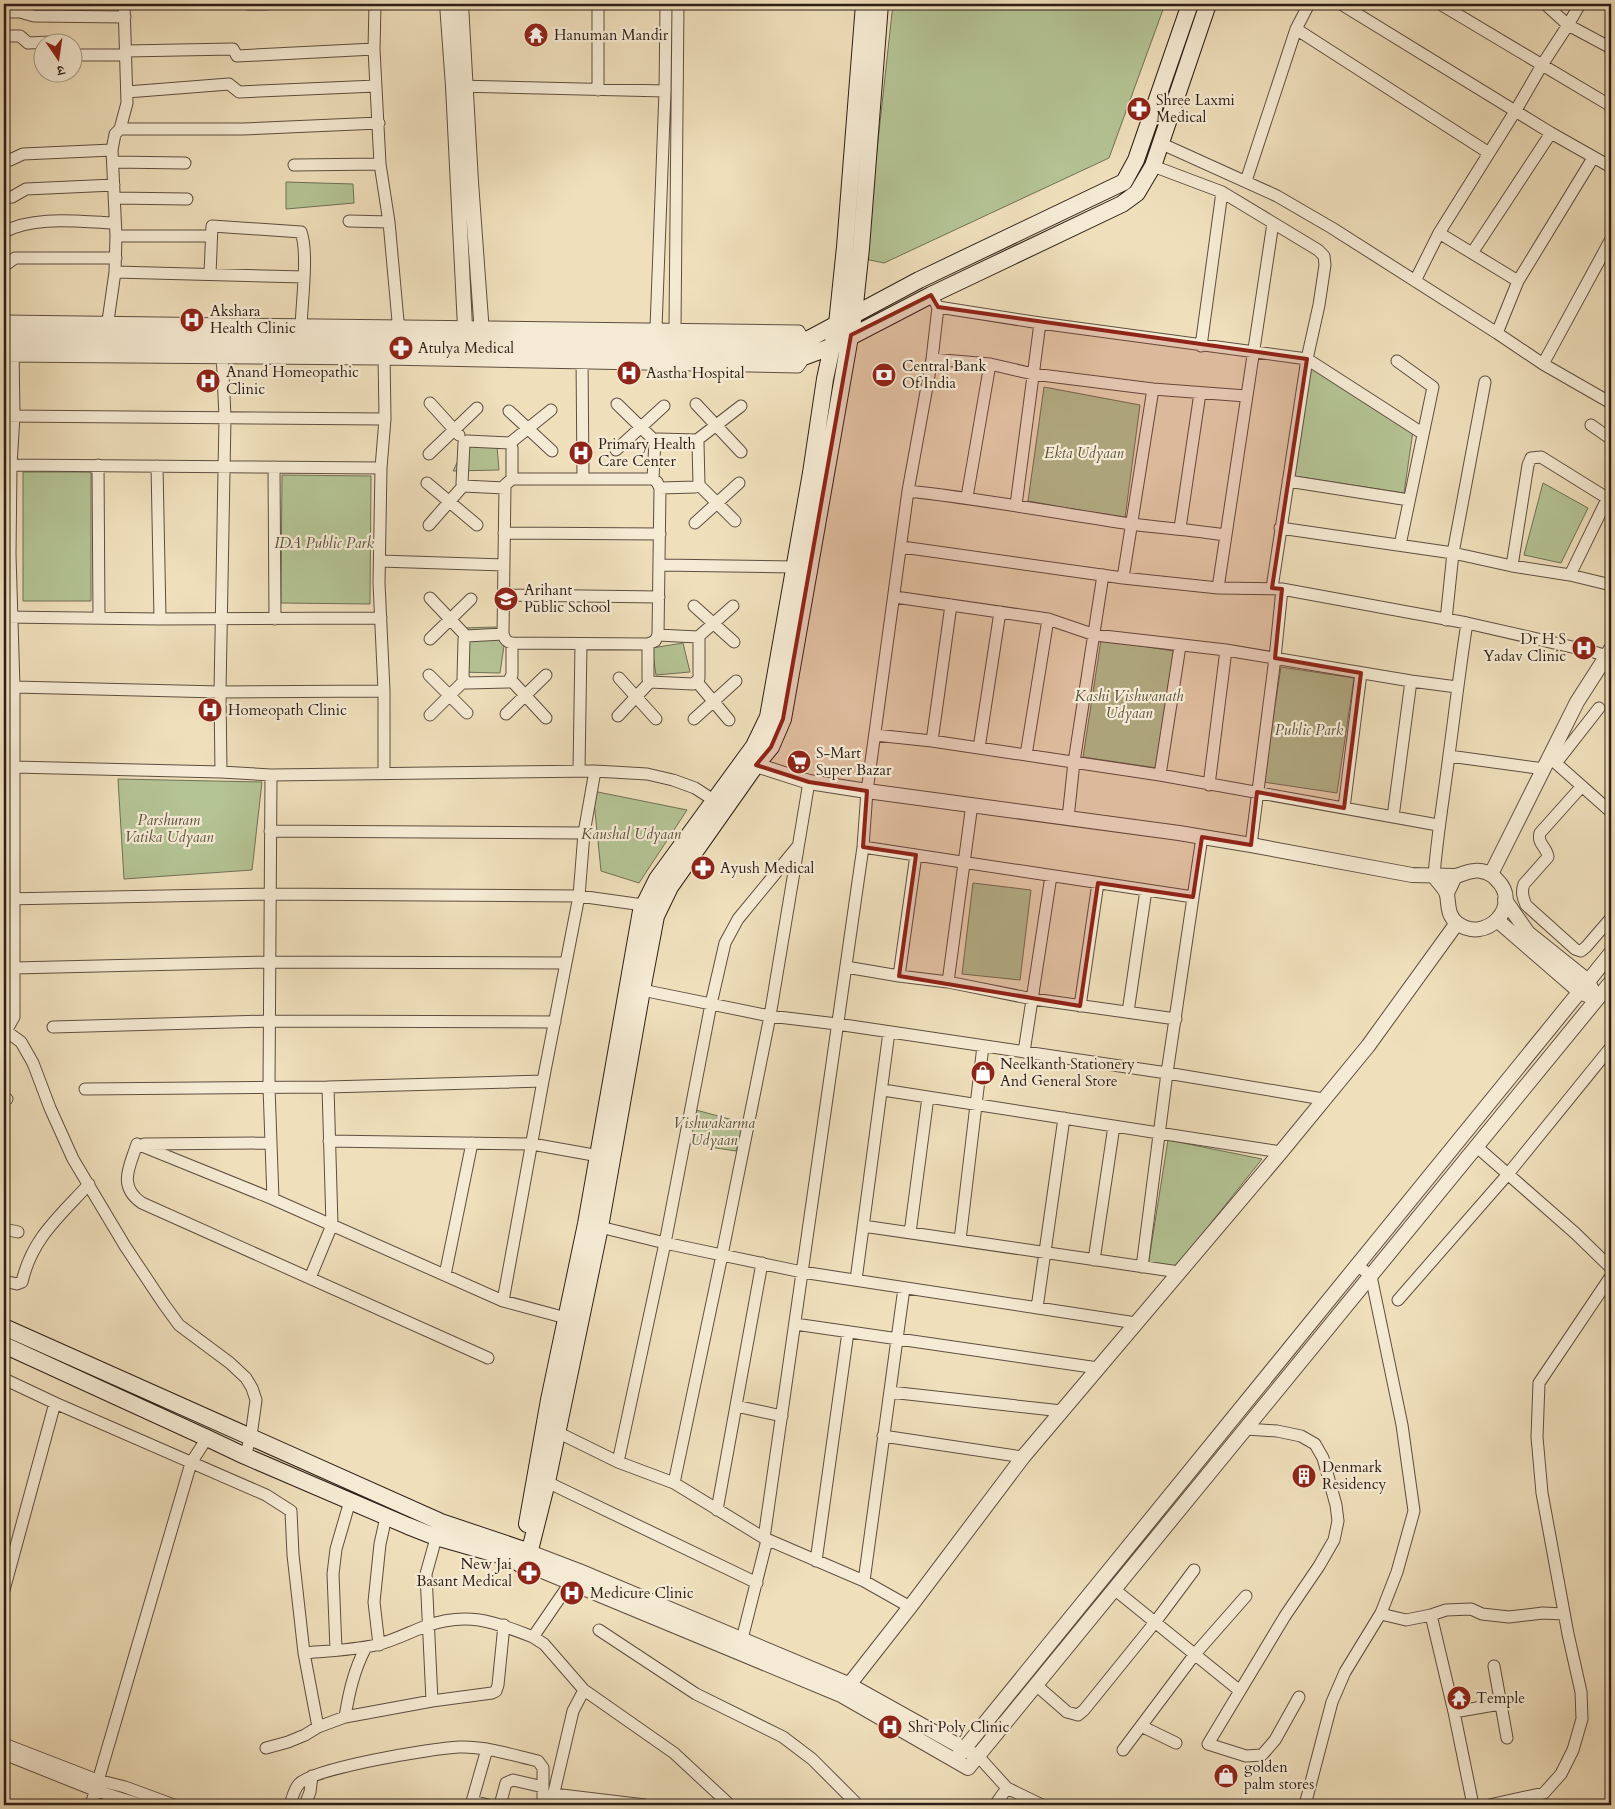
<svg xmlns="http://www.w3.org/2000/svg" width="1615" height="1809" font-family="Cardo,'Noto Serif Devanagari',serif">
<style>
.green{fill:#b4c394;stroke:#707056}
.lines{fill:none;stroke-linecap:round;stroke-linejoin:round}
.minor-casing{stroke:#5e4e40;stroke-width:13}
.tertiary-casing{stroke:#5e4e40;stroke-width:16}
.secondary-casing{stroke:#2d1e17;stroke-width:18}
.minor{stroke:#f5ead3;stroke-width:11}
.tertiary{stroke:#f5ead3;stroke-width:14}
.secondary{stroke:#f5ead3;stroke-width:16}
.marked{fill:#8f2418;fill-opacity:0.2;stroke:#8f2418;stroke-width:4;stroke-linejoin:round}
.labels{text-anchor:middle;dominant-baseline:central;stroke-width:4.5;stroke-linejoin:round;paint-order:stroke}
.poi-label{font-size:15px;fill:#2d1e17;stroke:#f5ead3;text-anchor:start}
.park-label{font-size:15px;font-style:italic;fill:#56503c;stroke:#f5ead3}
</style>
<rect width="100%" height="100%" fill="#efdfbb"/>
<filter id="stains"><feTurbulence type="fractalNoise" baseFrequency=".004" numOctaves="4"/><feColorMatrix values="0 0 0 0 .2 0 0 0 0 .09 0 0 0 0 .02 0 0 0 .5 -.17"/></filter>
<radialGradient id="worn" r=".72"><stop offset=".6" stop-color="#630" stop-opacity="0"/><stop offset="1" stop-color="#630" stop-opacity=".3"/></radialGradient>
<path class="green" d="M 893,4 L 1165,4 L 1109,158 L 884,263 L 865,259 Z
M 286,182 L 353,184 L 354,203 L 286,209 Z
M 1308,364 L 1413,431 L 1404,493 L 1294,476 Z
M 1044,387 L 1140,405 L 1125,518 L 1028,501 Z
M 469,438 L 497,446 L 499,470 L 453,471 Z
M 23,472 L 91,472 L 91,601 L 23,601 Z
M 282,475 L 371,476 L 370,604 L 281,603 Z
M 1543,483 L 1588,508 L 1561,563 L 1524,555 Z
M 496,627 L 496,638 L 505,639 L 500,673 L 458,672 L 461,628 Z
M 1101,640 L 1174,651 L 1157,768 L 1083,757 Z
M 683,643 L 690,672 L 656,675 L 652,648 Z
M 1281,667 L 1354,678 L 1337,793 L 1263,782 Z
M 118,779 L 262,782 L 252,870 L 124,879 Z
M 593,791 L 687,810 L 639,883 L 601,871 Z
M 973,883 L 1031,890 L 1020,980 L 962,974 Z
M 696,1110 L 744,1123 L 736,1151 L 690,1144 Z
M 1168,1140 L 1262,1159 L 1175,1268 L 1148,1266 Z"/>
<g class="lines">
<defs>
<path id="minor" d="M 248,4 L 267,4
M 375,4 L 374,49 L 380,164 L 389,222 L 399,332
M 598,4 L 598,90
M 1341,4 L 1551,133 L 1611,167
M 1440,4 L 1611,106
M 1545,4 L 1568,25 L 1611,48
M 4,12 L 20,12 L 34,16 L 125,17
M 1296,29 L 1489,153
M 4,36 L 20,36 L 28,43 L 50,42
M 126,51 L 233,49 L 237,56 L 374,49
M 72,55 L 125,55
M 457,86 L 665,91
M 127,92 L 229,84 L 239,92 L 376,86
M 120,129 L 243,129 L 379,123
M 1160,143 L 1277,196 L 1332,228 L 1497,333 L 1543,364 L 1611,403
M 4,161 L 10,160 L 23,154 L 112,150
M 113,162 L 185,163
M 294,165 L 380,164
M 1153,166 L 1222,192 L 1318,250 L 1324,256 L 1325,265 L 1319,305 L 1307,359 L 1272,588
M 1246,181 L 1296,29 L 1309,4
M 4,198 L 12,197 L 26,189 L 114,185
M 114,198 L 187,199
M 349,221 L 389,222
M 4,232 C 35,215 80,222 115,223
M 1439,233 L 1518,281
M 116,236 L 211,236
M 1472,253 L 1551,133
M 4,266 L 15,258 L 116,258
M 115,272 L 304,277
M 210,274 L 212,226 L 301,232 C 309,254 301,306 301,331
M 1415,281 L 1439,233 L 1516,110 L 1542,65 L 1568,25 L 1580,4
M 938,307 L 1040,323 L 1307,359 L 1422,433
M 4,321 L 799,331 L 805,341 L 806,356 L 798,367 L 385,359 L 4,356
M 107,328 L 115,272 L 116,236 L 112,150 L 115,134 L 120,129 L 127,103 L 124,4
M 656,328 L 665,91 L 666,4
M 675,328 L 678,4
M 1497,333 L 1518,281 L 1593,158
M 1201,346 L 1222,192
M 13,348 L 14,416 L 11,465 L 10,555 L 14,687 L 14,1017 L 6,1031 L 21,1042 L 33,1063 L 50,1108 L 73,1159 L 125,1246 L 163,1303 L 179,1325 L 230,1363 L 246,1378 L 252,1388 L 256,1400 L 251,1436 L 245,1456
M 582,356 L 583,479
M 932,359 L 990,364 L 1033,374 L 1153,389 L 1246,396
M 1397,361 L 1433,387 L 1400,545
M 1543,364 L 1611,239
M 430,403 L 459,435
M 617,404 L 655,441
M 696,404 L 741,452
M 509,411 L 552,451
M 4,416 L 385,419
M 1591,425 L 1611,439
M 697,440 L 741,406
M 510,443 L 551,410
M 616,450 L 664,406
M 429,454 L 477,408
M 11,465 L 381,468
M 98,465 L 99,618
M 157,466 L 160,619
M 274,467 L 275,619
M 512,479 L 653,479 L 657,482 L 660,488 L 658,635 L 655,641 L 648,644 L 512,643 C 507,642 505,640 503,634 L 505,485 Z
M 653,479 L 655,441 L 658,439 L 697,440 L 698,443 L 699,485 L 695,487 L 660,488
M 1288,481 L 1409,500
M 427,483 L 477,525
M 699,485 L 735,521
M 505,488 L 463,486 L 462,483 L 464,443 L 467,441 L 510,443 L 512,448 L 512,479
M 908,491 C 983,499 1057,513 1131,524 C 1162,528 1194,530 1225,535
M 967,497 L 990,364
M 1016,505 L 1040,323
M 695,523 L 739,483
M 429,525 L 463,486
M 1180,528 L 1200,393
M 1280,528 L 1453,553 L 1512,566 L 1570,575 L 1611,585
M 504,533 L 660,534
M 902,547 L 1123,578 L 1218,588 L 1282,589 L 1467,623 L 1594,652 L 1607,656
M 380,561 L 504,565
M 659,565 L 795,567
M 1512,566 L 1528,465 L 1531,458 L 1541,457 L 1607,498
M 1570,575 L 1611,491
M 1123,578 L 1153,389
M 1218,588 L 1273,223
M 504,595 L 659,597
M 895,597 L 1048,619 L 1095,635 L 1226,650 L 1411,681 L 1457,687
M 430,598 L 466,636
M 694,606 L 734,642
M 4,617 L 160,619 L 381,618
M 1446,620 L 1453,553 L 1485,382
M 503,634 L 466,636 L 464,639 L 463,678 L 467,683 L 508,682 L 512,675 L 512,643
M 698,637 L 733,606
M 430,639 L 471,599
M 648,644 L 648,679 L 650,682 L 693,684 L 699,679 L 699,640 L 698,637 L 658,635
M 429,675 L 467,713
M 619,678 L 656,719
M 510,679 L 546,718
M 697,682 L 729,720
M 14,687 L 220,692 L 384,691
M 506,714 L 546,675
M 430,715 L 464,681
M 618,716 L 650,682
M 694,719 L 736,681
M 875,735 L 932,741 L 1160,775 L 1438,825
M 932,741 L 951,605
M 979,748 L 1000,612
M 1026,755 L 1048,619
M 1449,756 L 1544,769
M 1549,757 L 1611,812
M 1556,763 L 1599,708
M 14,767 L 221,772 L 271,775 L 595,771 L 647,774 L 673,780 L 695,788 L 715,801
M 579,770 L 581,644
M 221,772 L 220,692 L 225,417 L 222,352
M 384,772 L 384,691 L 379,583 L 381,468 L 385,419 L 384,354
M 271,775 L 269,1087 L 273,1199
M 1160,775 L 1180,646
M 1209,785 L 1226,650
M 1582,786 L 1540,833 C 1537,844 1547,847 1548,857 L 1524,884 C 1521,892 1523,898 1526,905 L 1575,949 L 1581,951 L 1586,947 L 1611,918
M 1344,808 L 1361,673
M 1393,817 L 1411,681
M 1068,818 L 1074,762 L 1103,575
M 270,831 L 584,833
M 1251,845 L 1275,658 L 1282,589
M 863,847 L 1193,897
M 1434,876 C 1437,836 1444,796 1449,755 C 1455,711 1460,667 1467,623
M 4,899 L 269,894 L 579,896 L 643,905
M 846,967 L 899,976 L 948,982 L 1033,999 L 1176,1019
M 14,968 L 269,962 L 566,963
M 899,976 L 916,855
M 948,982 L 972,804
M 642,990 L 770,1016 L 837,1024 L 1167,1073 L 1323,1099
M 1080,1006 L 1098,883
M 1128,1012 L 1146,890
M 53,1027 L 269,1021 L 555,1022
M 1024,1052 L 1051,876
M 85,1089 L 328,1087 L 543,1081
M 883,1090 L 1281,1152
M 4,1099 L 7,1099
M 329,1141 L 532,1144 L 599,1156
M 137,1144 L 273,1199 L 503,1301 L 566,1318
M 137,1144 C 130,1166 117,1186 142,1203 L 488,1358
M 144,1144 L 270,1143
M 1477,1147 L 1575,1233 L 1611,1268
M 863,1226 L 1179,1272
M 600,1227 L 665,1243 L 802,1272 L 1136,1323
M 4,1229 L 18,1232
M 910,1233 L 928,1097
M 960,1240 L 983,1046
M 1094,1260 L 1114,1126
M 1142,1267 L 1167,1073 L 1202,837
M 445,1275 L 472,1143
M 310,1278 L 332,1225 L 328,1087
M 856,1280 L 889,1032
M 4,1281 L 17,1284 L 22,1282 C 32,1238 60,1216 89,1184
M 1398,1300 L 1508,1174 L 1611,1047
M 503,1301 L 543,1081 L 579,896 L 584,833 L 595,771
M 1037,1308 L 1064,1118
M 795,1324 L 1098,1368
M 4,1379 L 55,1403 L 266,1495 L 291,1511 L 293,1555 L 304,1653 L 318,1727
M 890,1392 L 1062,1411
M 736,1406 L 782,1416
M 1246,1429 L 1277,1431 L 1301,1436 L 1315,1444 L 1323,1458 L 1336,1505 L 1338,1521 L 1334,1540 L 1319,1566 L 1285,1616 L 1208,1744 L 1246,1756 L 1262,1755 L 1275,1740 L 1299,1697
M 557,1432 L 618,1462 L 674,1483 L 764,1538 L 864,1581 L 910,1607
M 883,1436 L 1023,1457
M 618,1462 L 665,1243 L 711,1004 L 725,943 L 738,919 L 798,846
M 547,1482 L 757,1583
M 674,1483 L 722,1255 L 770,1016 L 809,782
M 717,1510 L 762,1263
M 764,1538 L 863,847 L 867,791 L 908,491 L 932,359 L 938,307 L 931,295
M 816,1561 L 848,1332
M 864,1581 L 904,1288
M 570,1583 L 533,1637 L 544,1644 L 584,1690 L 674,1753 L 730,1805
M 1114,1589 L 1240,1691
M 4,1590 L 55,1403
M 1381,1614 L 1406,1620 L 1431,1615 L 1454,1712 L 1473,1805
M 1431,1615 L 1446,1610 L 1471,1609 L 1482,1614 L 1509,1617 L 1543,1613 L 1564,1614
M 599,1630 L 696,1694 L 783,1737 L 812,1759 L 858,1805
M 379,1645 L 374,1602 L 380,1544 L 386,1517
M 740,1647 L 767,1540
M 336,1650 L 333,1574 L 336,1549 L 350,1501
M 304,1653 C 328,1651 353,1650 376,1645 C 393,1641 410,1632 426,1626 C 468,1611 494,1622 533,1637
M 1494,1666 L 1507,1738
M 1036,1685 L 1067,1712 L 1078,1715 L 1084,1710 L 1156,1621 L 1194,1570
M 432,1701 L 426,1574 L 438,1531
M 1454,1712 L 1500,1704
M 345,1717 C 349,1692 354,1670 366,1647
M 1141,1726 L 1176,1743
M 4,1744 L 97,1780 L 125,1787 L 174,1805
M 266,1748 L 288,1742 L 305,1735 L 318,1727 L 345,1717 L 432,1701 L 492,1693 L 496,1691 L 498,1685 L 504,1625
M 1123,1750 L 1195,1654 L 1246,1596
M 4,1754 L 94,1790 L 142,1805
M 978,1756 L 1007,1788 L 1042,1805
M 553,1794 L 645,1805
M 472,1801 L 488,1805
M 91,1805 L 191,1463 L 207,1438
M 290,1805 C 292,1799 294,1789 299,1784 C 313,1768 434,1748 459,1747 C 485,1746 512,1755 538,1761 L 543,1768 L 543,1805
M 305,1805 L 310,1792 L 312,1776
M 471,1805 L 487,1749
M 500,1805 L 506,1783 L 513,1780 L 543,1787
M 551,1805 L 573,1711 L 584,1690
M 995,1805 L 1007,1788
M 1305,1805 L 1332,1702 L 1345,1672 L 1381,1613 L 1397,1572 L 1414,1511 L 1402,1425 L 1371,1276 L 1357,1265
M 1489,1805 L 1544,1793 L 1561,1774 L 1573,1750 L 1582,1719 L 1581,1692 L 1568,1634 L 1542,1493 L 1537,1437 L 1539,1383 L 1611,1276"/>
<path id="tertiary" d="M 447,4 L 453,86 L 466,347
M 461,4 L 471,182 L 483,347
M 756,765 L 809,782 L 867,791 L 1179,833 L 1251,845 L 1412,875 L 1455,876
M 1491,874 L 1577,702 L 1611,649
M 1434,876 C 1438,882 1446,889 1447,895 C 1449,905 1447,915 1457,923 C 1486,945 1523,905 1497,880 C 1493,875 1488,872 1481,871 C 1472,869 1464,874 1455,876 L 1447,893
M 1505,900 L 1528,933 L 1588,981 L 1592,990
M 1497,920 L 1580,992 L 1587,995
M 532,1553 L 579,1571 L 848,1684 L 970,1752
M 528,1565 L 841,1695 L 968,1768 L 1611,982
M 841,1695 L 910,1607 L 1023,1457 L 1281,1152 L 1368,1046 L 1457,923
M 955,1760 L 1611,953"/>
<path id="secondary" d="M 4,332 L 301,333 L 466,338 L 674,338 L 805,341 L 919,280 L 1124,182 L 1136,160 L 1190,4
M 4,344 L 582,351 L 806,356 L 833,346 L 931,295 L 1122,204 L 1137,193 L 1153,166 L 1208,4
M 4,1327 L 441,1522 L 521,1549
M 4,1345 L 207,1438 L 245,1456 L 408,1526 L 436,1537 L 517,1560
M 527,1524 L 549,1400 L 586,1224 L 641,911 L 657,879 L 754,746 L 768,717 L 811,473 L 825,379 L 837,324 L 845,247 L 864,4
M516 1557a8 8 0 1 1 16 0a8 8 0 1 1-16 0Z
M 530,1550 L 547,1482 L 600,1227 L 642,990 L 656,916 L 670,887 L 756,765 L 771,747 L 783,719 L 854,314 L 861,248 L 880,4"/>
</defs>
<use href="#minor" class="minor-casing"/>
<use href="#tertiary" class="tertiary-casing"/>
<use href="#secondary" class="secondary-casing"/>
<use href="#minor" class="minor"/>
<use href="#tertiary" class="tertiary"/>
<use href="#secondary" class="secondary"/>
</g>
<path class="marked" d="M 931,295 L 938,307 L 1307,359 L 1272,588 L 1282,589 L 1275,658 L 1361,673 L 1344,808 L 1257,792 L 1251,845 L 1202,837 L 1193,897 L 1098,883 L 1080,1006 L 899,976 L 916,855 L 863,847 L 867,791 L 809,782 L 756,765 L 771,747 L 783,719 L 851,335 Z"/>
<defs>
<symbol id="temple-disc" viewBox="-11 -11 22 22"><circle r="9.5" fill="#8f2418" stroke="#f5ead3"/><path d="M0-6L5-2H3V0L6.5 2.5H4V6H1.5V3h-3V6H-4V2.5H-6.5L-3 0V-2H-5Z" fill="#fff"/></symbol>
<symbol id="pharmacy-disc" viewBox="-11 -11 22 22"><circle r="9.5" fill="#8f2418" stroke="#f5ead3"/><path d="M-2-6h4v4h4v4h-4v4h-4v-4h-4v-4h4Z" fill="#fff"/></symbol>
<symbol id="hospital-disc" viewBox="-11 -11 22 22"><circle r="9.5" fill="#8f2418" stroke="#f5ead3"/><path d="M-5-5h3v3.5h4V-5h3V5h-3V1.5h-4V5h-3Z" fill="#fff"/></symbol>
<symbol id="bank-disc" viewBox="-11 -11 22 22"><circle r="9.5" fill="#8f2418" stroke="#f5ead3"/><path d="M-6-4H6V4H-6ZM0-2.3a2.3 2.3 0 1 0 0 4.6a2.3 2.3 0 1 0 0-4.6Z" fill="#fff"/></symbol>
<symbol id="school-disc" viewBox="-11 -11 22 22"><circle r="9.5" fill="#8f2418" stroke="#f5ead3"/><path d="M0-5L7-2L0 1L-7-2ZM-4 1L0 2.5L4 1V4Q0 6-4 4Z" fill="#fff"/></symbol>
<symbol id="supermarket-disc" viewBox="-11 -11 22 22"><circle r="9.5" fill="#8f2418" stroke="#f5ead3"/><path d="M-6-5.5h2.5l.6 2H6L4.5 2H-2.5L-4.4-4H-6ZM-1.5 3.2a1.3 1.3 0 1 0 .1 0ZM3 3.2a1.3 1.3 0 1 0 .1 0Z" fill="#fff"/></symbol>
<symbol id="shop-disc" viewBox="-11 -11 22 22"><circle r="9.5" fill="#8f2418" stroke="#f5ead3"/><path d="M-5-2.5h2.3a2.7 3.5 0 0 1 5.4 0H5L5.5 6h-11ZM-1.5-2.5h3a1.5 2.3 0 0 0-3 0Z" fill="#fff"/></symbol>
<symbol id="building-disc" viewBox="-11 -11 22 22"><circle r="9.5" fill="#8f2418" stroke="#f5ead3"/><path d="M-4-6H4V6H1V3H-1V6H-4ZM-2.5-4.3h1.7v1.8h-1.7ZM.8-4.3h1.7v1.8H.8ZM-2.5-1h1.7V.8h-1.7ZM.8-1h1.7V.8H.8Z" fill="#fff"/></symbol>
</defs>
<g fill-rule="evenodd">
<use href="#temple-disc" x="522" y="21" width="28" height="28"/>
<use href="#pharmacy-disc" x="1125" y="95" width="28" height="28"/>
<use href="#hospital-disc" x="178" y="306" width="28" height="28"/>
<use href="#pharmacy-disc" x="387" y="334" width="28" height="28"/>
<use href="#hospital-disc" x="615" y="359" width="28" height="28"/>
<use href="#bank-disc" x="870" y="361" width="28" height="28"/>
<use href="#hospital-disc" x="194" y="367" width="28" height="28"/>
<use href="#hospital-disc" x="567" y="439" width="28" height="28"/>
<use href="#school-disc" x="492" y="585" width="28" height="28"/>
<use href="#hospital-disc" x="1570" y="634" width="28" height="28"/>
<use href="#hospital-disc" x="196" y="696" width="28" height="28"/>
<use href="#supermarket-disc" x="785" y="748" width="28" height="28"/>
<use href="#pharmacy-disc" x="689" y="854" width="28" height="28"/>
<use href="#shop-disc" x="969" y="1059" width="28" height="28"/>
<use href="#building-disc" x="1290" y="1462" width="28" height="28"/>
<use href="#pharmacy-disc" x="515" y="1559" width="28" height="28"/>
<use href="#hospital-disc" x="558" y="1579" width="28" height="28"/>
<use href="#temple-disc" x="1445" y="1684" width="28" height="28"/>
<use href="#hospital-disc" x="876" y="1713" width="28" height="28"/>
<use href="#shop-disc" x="1212" y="1762" width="28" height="28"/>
</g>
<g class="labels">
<g class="poi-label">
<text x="554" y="35">Hanuman Mandir</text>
<text x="1156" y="100">Shree Laxmi<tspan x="1156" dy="17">Medical</tspan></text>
<text x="210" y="311">Akshara<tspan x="210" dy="17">Health Clinic</tspan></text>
<text x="418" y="348">Atulya Medical</text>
<text x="902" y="366">Central Bank<tspan x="902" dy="17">Of India</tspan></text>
<text x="226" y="372">Anand Homeopathic<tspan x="226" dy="17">Clinic</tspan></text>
<text x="646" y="373">Aastha Hospital</text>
<text x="598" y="444">Primary Health<tspan x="598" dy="17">Care Center</tspan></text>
<text x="524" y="590">Arihant<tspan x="524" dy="17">Public School</tspan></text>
<text x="1566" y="639" text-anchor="end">Dr H S<tspan x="1566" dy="17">Yadav Clinic</tspan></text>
<text x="228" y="710">Homeopath Clinic</text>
<text x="816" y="753">S-Mart<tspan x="816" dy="17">Super Bazar</tspan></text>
<text x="720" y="868">Ayush Medical</text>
<text x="1000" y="1064">Neelkanth Stationery<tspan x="1000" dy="17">And General Store</tspan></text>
<text x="1322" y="1467">Denmark<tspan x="1322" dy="17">Residency</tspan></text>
<text x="512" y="1564" text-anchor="end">New Jai<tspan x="512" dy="17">Basant Medical</tspan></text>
<text x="590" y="1593">Medicure Clinic</text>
<text x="1476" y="1698">Temple</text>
<text x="908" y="1727">Shri Poly Clinic</text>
<text x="1244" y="1767">golden<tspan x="1244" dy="17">palm stores</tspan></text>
</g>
<g class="park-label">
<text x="1084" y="453">Ekta Udyaan</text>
<text x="324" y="543">IDA Public Park</text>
<text x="1129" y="696">Kashi Vishwanath<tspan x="1129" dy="17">Udyaan</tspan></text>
<text x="1309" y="730">Public Park</text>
<text x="169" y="820">Parshuram<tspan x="169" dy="17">Vatika Udyaan</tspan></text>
<text x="631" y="834">Kaushal Udyaan</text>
<text x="714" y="1123">Vishwakarma<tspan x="714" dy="17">Udyaan</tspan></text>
</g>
</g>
<rect width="1615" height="1809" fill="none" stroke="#efdfbb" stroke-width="20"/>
<rect x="5" y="5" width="1605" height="1799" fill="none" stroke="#2d1e17" stroke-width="2.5"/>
<rect x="10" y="10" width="1595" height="1789" fill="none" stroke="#2d1e17"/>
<g transform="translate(58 58) rotate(167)"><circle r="24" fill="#f5ead3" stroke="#a59888"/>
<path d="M0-4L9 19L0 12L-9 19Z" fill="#8f2418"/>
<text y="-8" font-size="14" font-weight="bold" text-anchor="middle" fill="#2d1e17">उ</text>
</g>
<rect width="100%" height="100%" filter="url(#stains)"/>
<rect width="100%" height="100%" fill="url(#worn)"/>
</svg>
